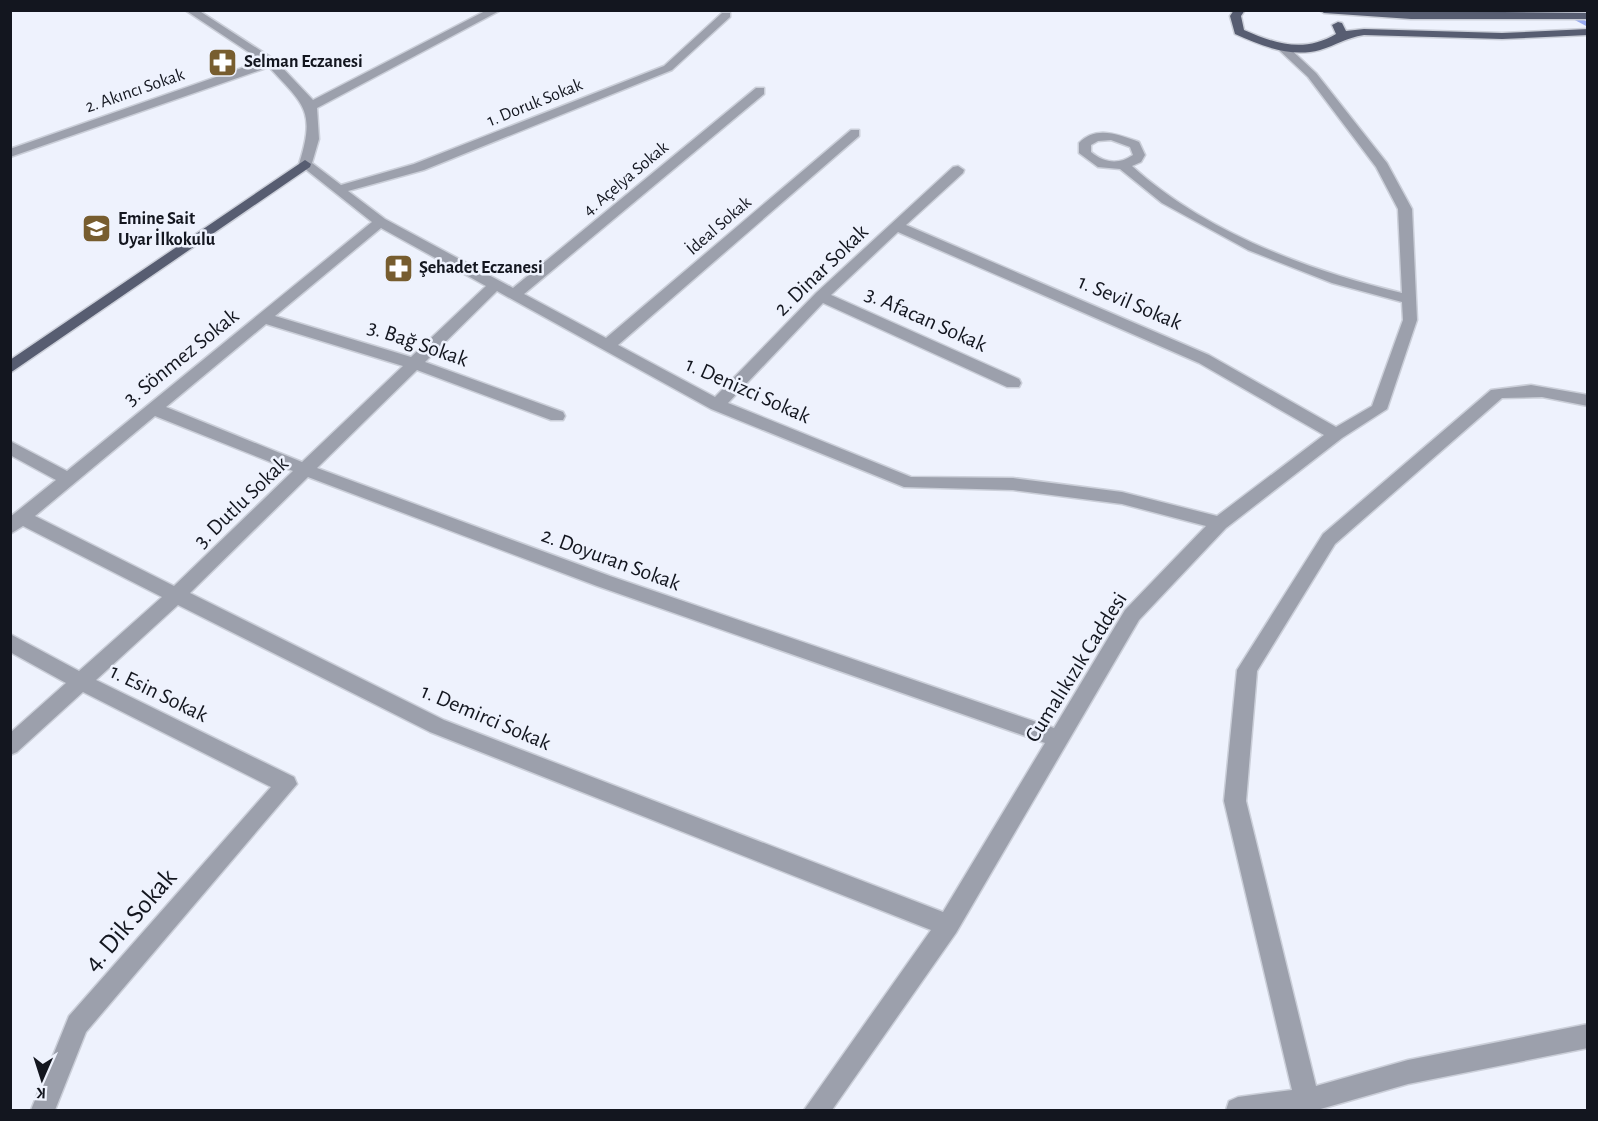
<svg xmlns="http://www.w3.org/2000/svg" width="1598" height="1121" font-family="'Alegreya Sans',sans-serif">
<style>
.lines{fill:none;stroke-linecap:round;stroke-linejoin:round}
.stream{fill:#99abf1;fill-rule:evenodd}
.minor-casing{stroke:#cbcfd9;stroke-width:3}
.major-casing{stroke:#cbcfd9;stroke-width:3}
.minor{fill:#9ca0ac;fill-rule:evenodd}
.major{fill:#575d71;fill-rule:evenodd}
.labels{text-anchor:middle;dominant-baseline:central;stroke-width:5;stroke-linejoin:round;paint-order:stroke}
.far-poi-label{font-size:18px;font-weight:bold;fill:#13161f;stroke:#eef2fd;text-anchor:start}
.far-street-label{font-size:18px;fill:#13161f;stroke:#eef2fd}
.street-label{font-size:22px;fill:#13161f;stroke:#eef2fd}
.near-street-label{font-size:27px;fill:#13161f;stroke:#eef2fd}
</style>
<rect width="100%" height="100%" fill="#eef2fd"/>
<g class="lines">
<path class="stream" d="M 1556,10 L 1565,10 L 1588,22 L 1588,27 Z"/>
<defs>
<path id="minor" d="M 185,10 L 198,10 L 275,60 L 313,100 L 487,10 L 501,10 L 317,108 L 319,139 L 312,163 L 341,185 L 414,164 L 664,66 L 722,13 L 730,13 L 730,17 L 672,70 L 424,170 L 348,191 L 385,219 L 513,288 L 756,88 L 764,88 L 764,94 L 524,294 L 606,338 L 851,130 L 859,130 L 859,136 L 618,345 L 715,397 L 816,293 L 953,167 L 958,166 L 964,170 L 963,173 L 906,225 L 1209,355 L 1336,427 L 1372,406 L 1403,320 L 1402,302 L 1332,283 L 1248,250 L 1162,203 L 1120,169 L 1098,167 L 1079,153 L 1079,143 C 1096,125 1119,135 1139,142 L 1145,155 L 1141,162 L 1132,166 C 1205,232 1307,270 1402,293 L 1398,209 L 1376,167 L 1308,77 L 1278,49 L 1278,45 L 1286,45 L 1316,73 L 1387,163 L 1412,209 L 1417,320 L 1387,409 L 1342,438 L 1226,528 L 1139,620 L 956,933 L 832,1110 L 804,1110 L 931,930 L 430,732 L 178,605 L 96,680 L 294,777 L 297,784 L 86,1032 L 55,1110 L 31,1110 L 69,1016 L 271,787 L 83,692 L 17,752 L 10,755 L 10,733 L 66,683 L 10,652 L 10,634 L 79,671 L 162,597 L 23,526 L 10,534 L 10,517 L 56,480 L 10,455 L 10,441 L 67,471 L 372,222 L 299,164 C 316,110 304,105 269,67 L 10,157 L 10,149 L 262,61 ZM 1111,140 L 1130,147 L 1133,155 C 1119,165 1104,163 1091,152 L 1091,145 L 1098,141 ZM 381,228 L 486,286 L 411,357 L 275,316 ZM 898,232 L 1199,363 L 1324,435 L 1217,516 L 1122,492 L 1013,478 L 911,477 L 728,403 L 823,303 L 1007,387 L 1019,387 L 1021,383 L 1019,379 L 831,295 ZM 497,291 L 711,409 L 904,487 L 1013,490 L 1122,504 L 1206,526 L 1125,610 L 1054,728 L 610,576 L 317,468 L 417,370 L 551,420 L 563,420 L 565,416 L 563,412 L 425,362 ZM 266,324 L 403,366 L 302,462 L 166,407 ZM 155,416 L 293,471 L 174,586 L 35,516 ZM 308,477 L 597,586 L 1045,743 L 943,912 L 444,720 L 190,593 Z
M 1531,385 L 1588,395 L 1588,406 L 1542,397 L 1502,398 L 1335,544 L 1257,671 L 1246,801 L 1316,1086 L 1408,1060 L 1588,1024 L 1588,1048 L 1408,1084 L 1317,1110 L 1226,1110 L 1229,1101 L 1238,1097 L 1292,1090 L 1224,801 L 1237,670 L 1323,534 L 1491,390 Z"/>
<path id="major" d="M 1234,10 L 1245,10 L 1241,16 L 1244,30 C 1276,44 1304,53 1336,34 L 1332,25 L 1338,22 L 1342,23 L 1346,31 L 1364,29 L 1502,33 L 1588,29 L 1588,35 L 1502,39 L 1364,35 C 1345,38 1337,45 1320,50 C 1291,58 1262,46 1235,34 L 1230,16 Z
M 1319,10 L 1588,13 L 1588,19 L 1411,19 L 1324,13 Z
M 305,160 L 311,164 L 310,167 L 10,373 L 10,360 Z"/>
</defs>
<use href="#minor" class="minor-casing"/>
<use href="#major" class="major-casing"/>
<use href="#minor" class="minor"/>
<use href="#major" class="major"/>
</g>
<defs>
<symbol id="pharmacy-square" viewBox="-11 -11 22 22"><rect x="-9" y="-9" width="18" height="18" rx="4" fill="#775d2f" stroke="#eef2fd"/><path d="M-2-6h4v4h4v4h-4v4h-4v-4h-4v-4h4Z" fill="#fff"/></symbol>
<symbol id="school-square" viewBox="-11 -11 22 22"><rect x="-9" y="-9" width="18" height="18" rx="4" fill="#775d2f" stroke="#eef2fd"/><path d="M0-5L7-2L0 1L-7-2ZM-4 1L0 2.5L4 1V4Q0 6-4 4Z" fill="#fff"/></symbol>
</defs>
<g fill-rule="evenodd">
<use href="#pharmacy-square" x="206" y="46" width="33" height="33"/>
<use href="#school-square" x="80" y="212" width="33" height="33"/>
<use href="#pharmacy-square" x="382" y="252" width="33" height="33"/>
</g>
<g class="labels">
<g class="far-poi-label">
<text x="244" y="62">Selman Eczanesi</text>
<text x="118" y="219">Emine Sait<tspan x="118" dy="21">Uyar İlkokulu</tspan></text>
<text x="419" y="268">Şehadet Eczanesi</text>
</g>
<g class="far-street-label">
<text transform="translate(135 91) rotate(-19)">2. Akıncı Sokak</text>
<text transform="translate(535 103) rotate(-22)">1. Doruk Sokak</text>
<text transform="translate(626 179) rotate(-40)">4. Açelya Sokak</text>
<text transform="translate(719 226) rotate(-41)">İdeal Sokak</text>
</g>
<g class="street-label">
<text transform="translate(821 270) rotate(-44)">2. Dinar Sokak</text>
<text transform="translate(1130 302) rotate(23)">1. Sevil Sokak</text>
<text transform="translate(926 319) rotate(24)">3. Afacan Sokak</text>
<text transform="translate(418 343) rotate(19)">3. Bağ Sokak</text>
<text transform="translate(181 357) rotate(-39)">3. Sönmez Sokak</text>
<text transform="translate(748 390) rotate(24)">1. Denizci Sokak</text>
<text transform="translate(241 502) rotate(-44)">3. Dutlu Sokak</text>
<text transform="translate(611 559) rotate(20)">2. Doyuran Sokak</text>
<text transform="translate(1076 667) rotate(-58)">Cumalıkızık Caddesi</text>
<text transform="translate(159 693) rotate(26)">1. Esin Sokak</text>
<text transform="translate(486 717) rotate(23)">1. Demirci Sokak</text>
</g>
<g class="near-street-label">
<text transform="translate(130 920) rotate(-49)">4. Dik Sokak</text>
</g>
</g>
<rect width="1598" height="1121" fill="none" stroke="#13161f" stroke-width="24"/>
<g transform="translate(42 1079) rotate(183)" stroke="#eef2fd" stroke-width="4.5" paint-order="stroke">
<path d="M0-4.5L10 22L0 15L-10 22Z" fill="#13161f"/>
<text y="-9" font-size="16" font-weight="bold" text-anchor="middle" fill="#13161f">K</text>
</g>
</svg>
